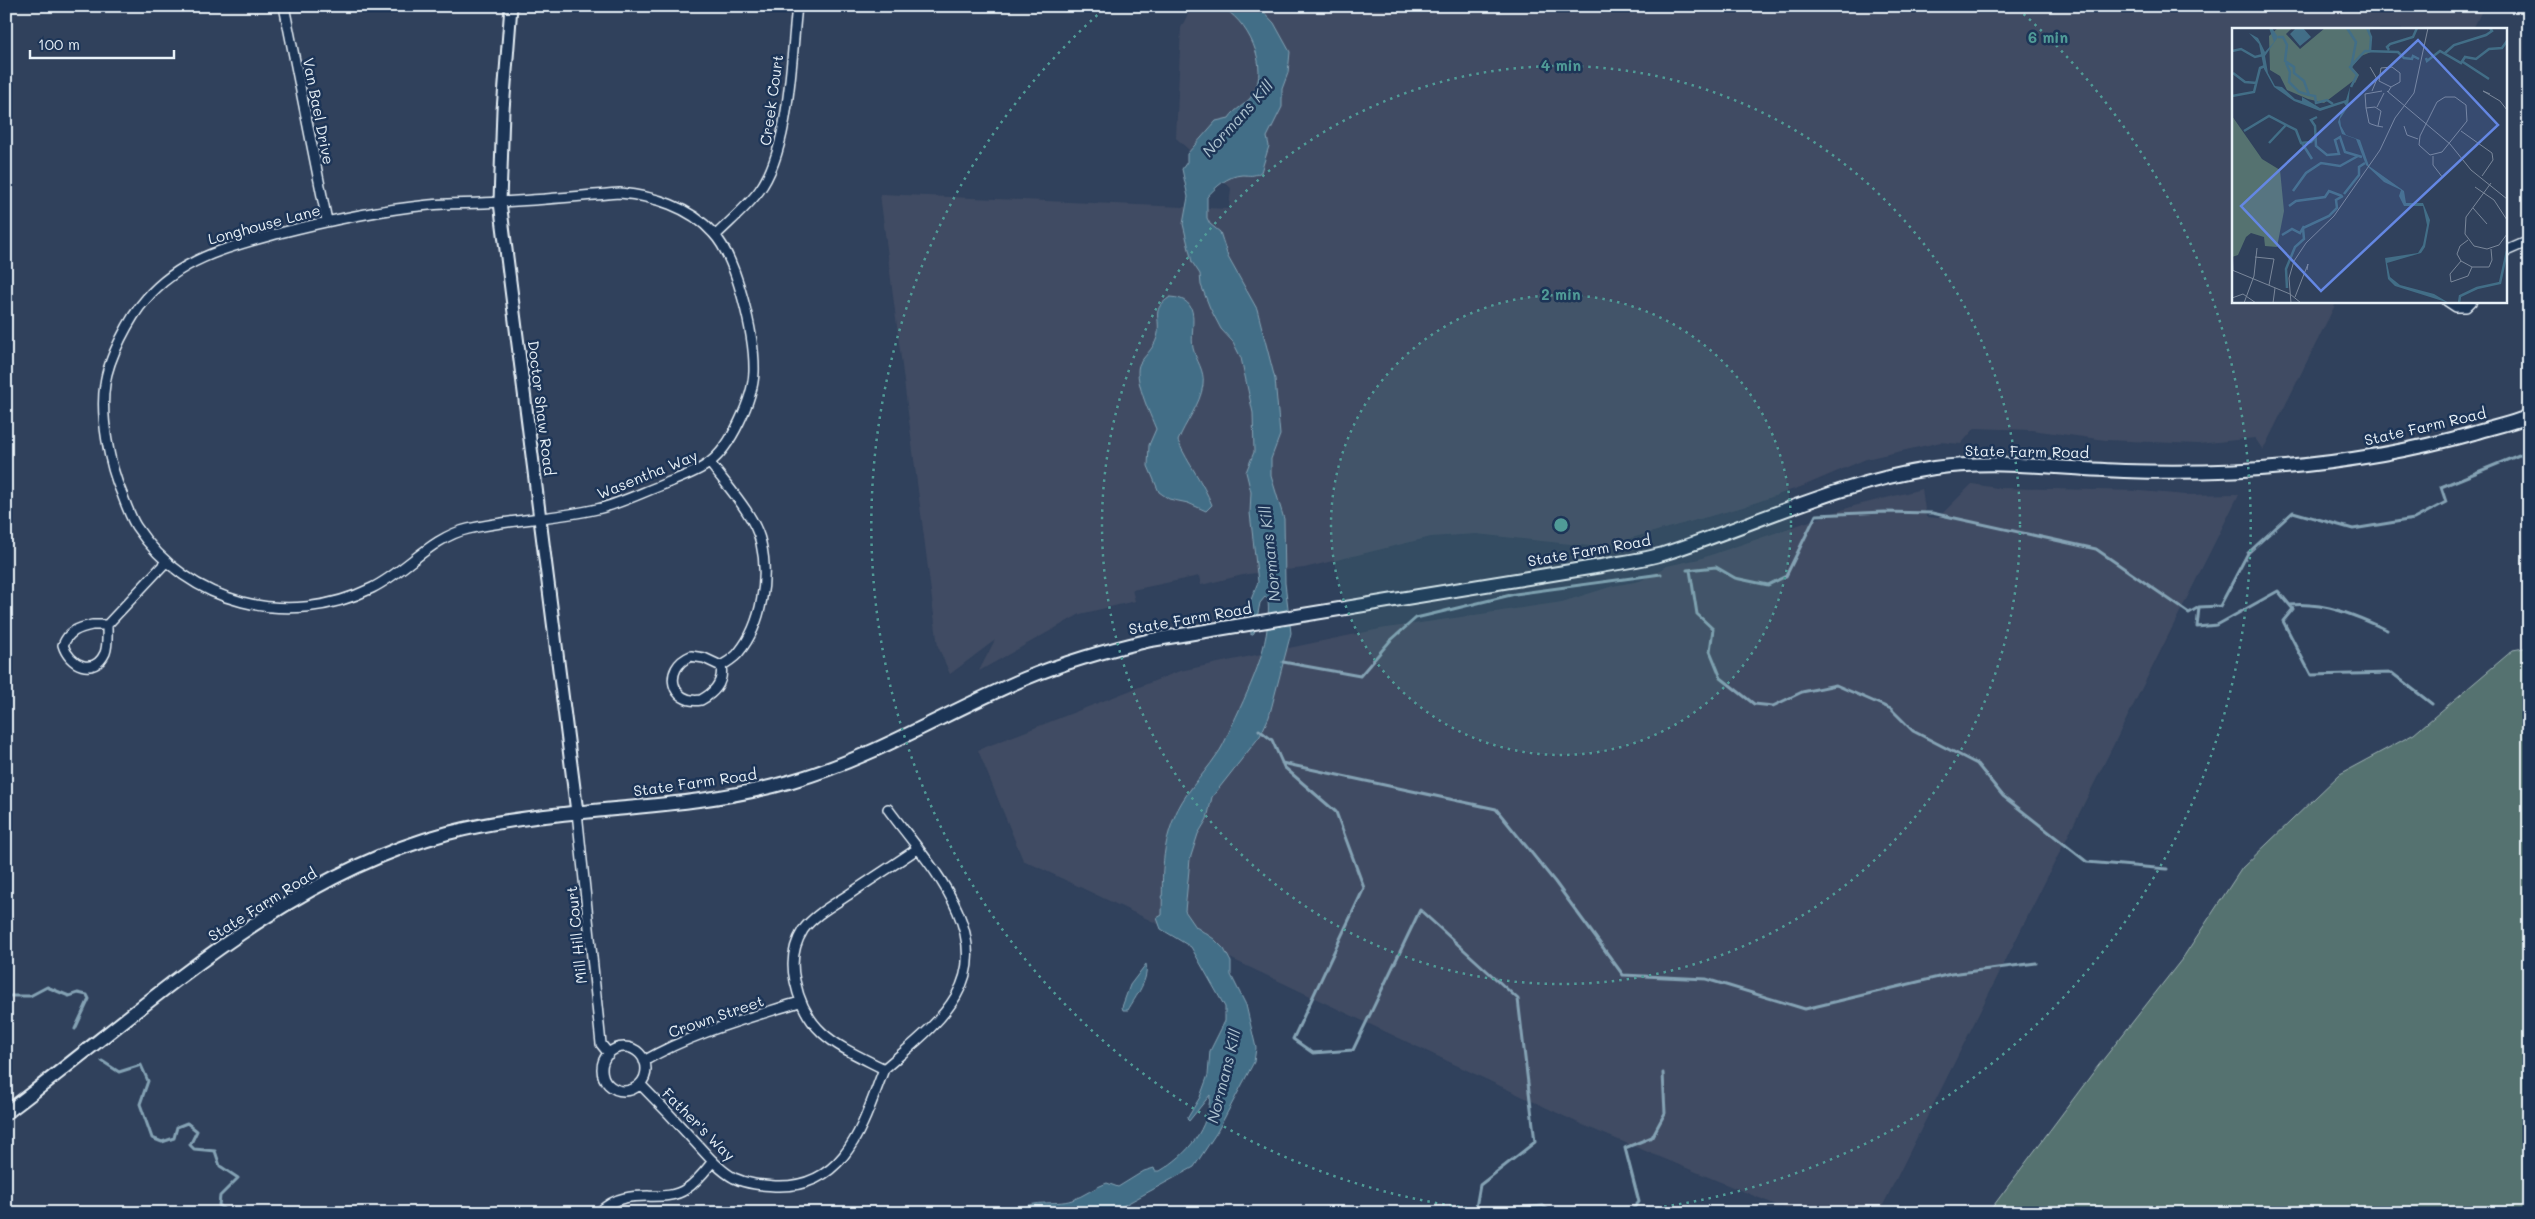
<svg xmlns="http://www.w3.org/2000/svg" width="2535" height="1219" font-family="Mali,sans-serif">
<style>
.built{fill:#414c63}
.green{fill:#557270;stroke:#9eb2b4}
.water{fill:#426e87;stroke:#84a2b4}
.lines{fill:none;stroke-linecap:round;stroke-linejoin:round}
.stream{stroke:#84a2b4;stroke-width:3}
.minor-casing{stroke:#e8f1f8;stroke-width:12}
.tertiary-casing{stroke:#e8f1f8;stroke-width:15}
.secondary-casing{stroke:#e8f1f8;stroke-width:16}
.minor{stroke:#1d3557;stroke-width:9}
.tertiary{stroke:#1d3557;stroke-width:11}
.secondary{stroke:#1d3557;stroke-width:12}
.ring{fill:none;stroke:#509b97;stroke-width:2.5;stroke-dasharray:2.5 5}
.labels{text-anchor:middle;dominant-baseline:central;stroke-width:5;stroke-linejoin:round;paint-order:stroke}
.street-label{font-size:15px;fill:#e8f1f8;stroke:#1d3557}
.water-label{font-size:16px;font-style:italic;fill:#aec3d0;stroke:#1d3557}
.inset-river{fill:none;stroke:#426e87;stroke-width:2.5}
.inset-road{fill:none;stroke:#7a879a;stroke-width:1}
.view{fill:#6487e3;fill-opacity:0.15;stroke:#6487e3;stroke-width:2.5}
.inset-edge{fill:none;stroke:#e8f1f8;stroke-width:2.5}
.centre{fill:#509b97;stroke:#1d3557;stroke-width:2.5}
.ring-label{font-size:15px;text-anchor:middle;font-weight:bold;fill:#509b97;stroke:#1d3557;stroke-width:5;stroke-linejoin:round;paint-order:stroke}
</style>
<rect width="100%" height="100%" fill="#30415c"/>
<filter id="ink" filterUnits="userSpaceOnUse"><feTurbulence type="fractalNoise" baseFrequency=".02" numOctaves="2"/><feDisplacementMap in="SourceGraphic" scale="10" xChannelSelector="R" yChannelSelector="G"/><feConvolveMatrix kernelMatrix="1 2 1 2 8 2 1 2 1" color-interpolation-filters="sRGB"/></filter>
<g filter="url(#ink)">
<path class="built" d="M 1192,6 L 2484,6 L 2473,29 L 2234,29 L 2234,301 L 2337,301 L 2263,450 L 2255,438 L 2198,444 L 2106,440 L 2032,430 L 1975,428 L 1961,444 L 1941,442 L 1866,459 L 1803,486 L 1743,507 L 1599,547 L 1476,534 L 1431,537 L 1304,568 L 1247,574 L 1201,585 L 1199,576 L 1132,590 L 1135,601 L 1080,614 L 979,671 L 995,640 L 950,674 L 938,646 L 880,194 L 1229,209 L 1231,188 L 1176,138 L 1181,28 Z
M 1972,484 L 1997,488 L 2140,491 L 2186,495 L 2239,494 L 1879,1213 L 1796,1213 L 1585,1126 L 1023,860 L 978,750 L 1180,671 L 1380,629 L 1562,602 L 1613,586 L 1640,581 L 1667,566 L 1699,559 L 1854,506 L 1922,489 L 1926,517 L 1938,518 Z"/>
<path class="green" d="M 2529,647 L 2529,1213 L 1988,1213 L 2095,1070 L 2182,959 L 2242,868 L 2340,774 L 2414,734 L 2513,650 Z"/>
<path class="water" d="M 1219,6 L 1258,6 L 1274,23 L 1290,52 L 1288,73 L 1282,89 L 1282,107 L 1267,137 L 1269,146 L 1261,172 C 1253,177 1250,175 1242,175 C 1227,176 1216,187 1207,197 L 1207,218 L 1210,224 L 1220,232 L 1228,257 L 1257,309 L 1275,379 L 1280,435 L 1271,459 L 1271,476 L 1284,519 L 1285,583 L 1291,633 L 1269,717 L 1260,736 L 1212,797 L 1207,819 L 1198,834 L 1190,859 L 1185,911 L 1196,927 L 1214,939 L 1224,949 L 1231,962 L 1231,975 L 1246,1005 L 1249,1018 L 1256,1048 L 1254,1062 L 1217,1132 L 1194,1167 L 1110,1213 L 1016,1213 C 1029,1198 1055,1206 1072,1200 C 1084,1196 1095,1187 1107,1183 L 1118,1187 L 1144,1171 L 1154,1168 L 1155,1171 L 1160,1171 C 1188,1154 1209,1129 1210,1095 L 1189,1121 L 1187,1119 L 1200,1097 L 1208,1075 L 1210,1051 L 1225,1021 L 1225,1007 L 1191,947 L 1161,929 L 1157,918 L 1162,915 C 1163,879 1160,853 1174,818 C 1183,794 1202,777 1216,756 C 1222,748 1225,741 1229,732 C 1248,690 1272,647 1268,599 L 1265,597 L 1260,603 L 1254,633 L 1251,635 L 1250,602 L 1258,582 L 1250,513 L 1251,492 L 1246,472 L 1254,452 L 1253,413 L 1241,358 L 1233,342 L 1221,329 L 1210,308 L 1201,285 L 1200,274 L 1192,262 L 1183,224 L 1188,197 L 1182,169 L 1187,162 L 1187,154 L 1216,121 L 1229,118 C 1235,108 1247,105 1253,94 C 1270,66 1248,19 1219,6 Z
M 1170,297 C 1204,299 1189,327 1193,348 C 1196,361 1205,370 1203,385 C 1200,406 1185,422 1178,441 C 1188,464 1203,482 1212,505 L 1206,511 L 1188,503 L 1169,499 L 1159,492 L 1148,466 L 1149,445 L 1156,429 C 1150,414 1132,376 1140,363 C 1147,353 1156,346 1158,333 C 1160,315 1151,310 1170,297 Z
M 1146,964 C 1149,980 1136,996 1128,1010 L 1123,1010 L 1122,1007 L 1130,985 Z"/>
<g class="lines">
<path class="stream" d="M 1687,570 L 1716,567 L 1735,578 L 1768,585 L 1786,576 L 1816,515 L 1884,512 L 1932,513 L 2096,549 L 2189,613 L 2199,607 L 2220,606 L 2248,553 L 2293,512 L 2353,529 L 2414,519 L 2446,502 L 2441,487 L 2529,451
M 1690,570 L 1697,614 L 1713,629 L 1710,651 L 1721,678 L 1754,704 L 1773,706 L 1802,692 L 1836,685 L 1891,709 L 1913,731 L 1977,764 L 2003,796 L 2087,862 L 2167,869
M 2290,605 C 2325,602 2355,615 2387,630
M 2199,607 L 2197,627 L 2217,625 L 2278,591 L 2293,609 L 2283,621 L 2311,675 L 2392,673 L 2432,704
M 1283,662 L 1360,676 L 1390,641 L 1416,618 L 1515,594 L 1661,574
M 1259,730 L 1272,740 L 1284,767 L 1336,812 L 1364,888 L 1293,1039 L 1313,1053 L 1353,1050 L 1420,910 L 1518,999 L 1535,1142 L 1480,1185 L 1475,1213
M 1282,763 L 1496,809 L 1555,882 L 1623,975 L 1706,979 L 1805,1009 L 1951,974 L 2036,963
M 6,996 L 30,996 L 47,987 L 69,996 L 78,993 L 87,995 L 89,999 L 75,1029
M 102,1061 L 119,1072 L 141,1065 L 148,1081 L 140,1104 L 152,1138 L 162,1142 L 174,1138 L 177,1127 L 187,1123 L 197,1131 L 190,1145 L 194,1149 L 215,1151 L 220,1166 L 238,1178 L 220,1196 L 219,1205 L 227,1212 L 234,1213
M 1476,1212 L 1543,1206 L 1553,1213
M 1629,1213 L 1639,1202 L 1625,1148 L 1652,1137 L 1665,1113 L 1663,1073"/>
<defs>
<path id="minor" d="M 284,6 L 327,221
M 620,193 C 653,196 690,207 713,233 C 737,258 755,337 754,372 C 753,399 731,447 709,463 C 696,473 676,479 662,485 C 641,493 619,504 597,509 C 554,519 510,519 468,529 C 432,537 405,572 372,588 C 289,629 188,605 136,526 C 130,516 126,505 122,494 C 109,465 100,415 105,384 C 108,359 130,317 146,299 C 180,259 228,247 276,234 C 326,221 378,210 429,205 C 452,203 476,204 499,202 C 539,200 579,196 620,193 Z
M 716,235 C 730,221 747,207 759,191 C 790,150 791,58 797,6
M 2506,251 L 2529,241
M 2447,301 L 2456,307 L 2466,307 L 2472,301
M 710,463 C 727,486 755,515 761,543 C 769,578 762,624 739,652 C 735,658 727,662 721,666
M 92,625 L 107,625 C 107,634 108,645 105,653 C 94,677 69,665 63,645 C 69,631 78,628 92,625 Z
M 107,625 L 166,562
M 691,656 L 704,658 L 721,666 C 724,682 714,693 701,700 C 671,705 662,668 691,656 Z
M 888,809 C 926,861 995,930 956,996 C 939,1025 909,1047 884,1069 C 839,1046 806,1035 795,981 C 791,963 793,946 803,930 C 815,914 835,904 851,893 C 873,878 895,864 917,849
M 577,812 L 601,1044 L 609,1054
M602 1069a22 22 0 1 1 44 0a22 22 0 1 1-44 0Z
M 644,1061 C 692,1033 746,1019 799,1002
M 640,1084 C 659,1103 677,1122 695,1142 C 706,1154 719,1170 734,1178 C 747,1184 761,1185 775,1186 C 847,1189 863,1123 884,1069
M 598,1213 C 606,1206 615,1200 625,1198 C 645,1193 669,1201 686,1189 C 697,1182 705,1171 713,1161"/>
<path id="tertiary" d="M 511,6 L 503,110 L 500,202 L 577,812"/>
<path id="secondary" d="M 6,1113 C 143,1011 278,878 448,833 C 561,804 680,814 792,781 C 873,758 946,712 1024,679 C 1065,662 1107,650 1151,640 L 1601,566 C 1622,562 1645,560 1666,553 C 1755,524 1841,482 1934,468 C 1998,459 2061,469 2124,471 C 2242,475 2361,465 2474,433 C 2492,427 2511,424 2529,416"/>
</defs>
<use href="#minor" class="minor-casing"/>
<use href="#tertiary" class="tertiary-casing"/>
<use href="#secondary" class="secondary-casing"/>
<use href="#minor" class="minor"/>
<use href="#tertiary" class="tertiary"/>
<use href="#secondary" class="secondary"/>
</g>
</g>
<circle cx="1561" cy="525" r="230" fill="#509b97" fill-opacity=".12"/>
<g class="ring">
<circle cx="1561" cy="525" r="230"/>
<circle cx="1561" cy="525" r="459"/>
<path d="M1519 1213A689 689 0 0 1 1104 9M2018 9A689 689 0 0 1 1603 1213"/>
</g>
<g class="labels">
<g class="street-label">
<text transform="translate(771 100) rotate(-82)">Creek Court</text>
<text transform="translate(319 111) rotate(79)">Van Bael Drive</text>
<text transform="translate(264 224) rotate(-15)">Longhouse Lane</text>
<text transform="translate(542 408) rotate(83)">Doctor Shaw Road</text>
<text transform="translate(2425 426) rotate(-13)">State Farm Road</text>
<text transform="translate(2027 451) rotate(1)">State Farm Road</text>
<text transform="translate(647 474) rotate(-22)">Wasentha Way</text>
<text transform="translate(1589 550) rotate(-10)">State Farm Road</text>
<text transform="translate(1190 618) rotate(-10)">State Farm Road</text>
<text transform="translate(695 782) rotate(-8)">State Farm Road</text>
<text transform="translate(262 904) rotate(-32)">State Farm Road</text>
<text transform="translate(576 935) rotate(-96)">Mill Hill Court</text>
<text transform="translate(716 1016) rotate(-19)">Crown Street</text>
<text transform="translate(699 1124) rotate(45)">Father's Way</text>
</g>
<g class="water-label">
<text transform="translate(1237 118) rotate(-48)">Normans Kill</text>
<text transform="translate(1269 554) rotate(-96)">Normans Kill</text>
<text transform="translate(1223 1076) rotate(-76)">Normans Kill</text>
</g>
</g>
<g transform="translate(2232 28)">
<rect width="275" height="275" fill="#30415c"/>
<path d="M 46,0 L 60,0 L 54,6 L 68,21 L 93,0 L 138,0 L 139,24 L 129,28 L 120,39 L 127,47 L 123,55 L 121,53 L 92,75 L 76,71 L 55,62 L 48,48 L 38,42 L 37,8 ZM 0,88 L 30,131 L 48,142 L 52,183 L 45,219 L 33,218 L 32,209 L 19,205 L 14,209 L 6,227 L 0,229 Z" fill="#557270"/>
<path d="M 37,0 L 40,0 L 46,9 L 33,28 L 36,45 L 43,58 L 50,59 L 63,71 L 70,73 L 70,69 L 88,80 L 114,72 L 118,59 L 116,79 L 108,91 L 109,98 L 114,107 L 128,112 L 137,138 L 172,163 L 174,175 L 191,175 L 198,192 L 193,219 L 189,225 L 155,235 L 158,249 L 168,257 L 202,266 L 217,275 L 163,258 L 156,251 L 153,230 L 186,225 L 191,217 L 195,197 L 191,178 L 172,178 L 167,168 L 169,162 L 152,154 L 134,137 L 124,111 L 110,106 L 106,94 L 111,80 L 114,78 L 112,75 L 88,83 L 62,73 L 42,59 L 32,41 L 27,16 L 17,5 L 26,10 L 33,24 L 42,14 ZM 64,0 L 71,0 L 79,9 L 68,18 L 58,6 Z" fill="#426e87"/>
<path class="inset-river" d="M 115,0 L 124,14 L 119,40M 135,0 L 139,9 L 138,23M 46,9 L 51,9 L 55,17 L 53,33 L 62,39 L 62,45 L 72,53 L 77,67 L 83,68 L 84,75 L 95,72 L 101,76M 157,22 L 155,19 L 158,16 L 181,9 L 185,0M 0,23 L 9,21 L 23,29 L 31,27M 213,25 L 222,17 L 254,7 L 260,3 L 258,0M 194,30 L 195,33 L 208,23 L 229,35 L 233,29 L 244,31 L 257,21 L 270,20 L 275,13M 231,34 L 257,51M 54,35 L 58,44 L 57,54 L 67,64 L 77,67M 1,45 L 13,54 L 25,55M 119,59 L 125,47 L 118,39 L 133,23 L 166,24 L 172,30 L 180,31 L 181,28 L 187,31M 0,68 L 22,64 L 28,40 L 33,38M 85,89 L 79,92 L 83,98 L 84,118 L 95,127 L 107,126 L 103,112 L 108,109 L 113,124 L 130,129M 12,103 L 37,88 L 64,102 L 69,115 L 79,114 L 84,109M 37,115 L 54,97M 70,115 L 80,131M 61,163 L 74,145 L 89,135 L 108,138 L 126,128M 112,166 L 127,147 L 127,139 L 133,135M 57,178 L 64,173 L 93,169 L 97,163 L 110,168M 50,207 L 60,201 L 68,205 L 72,198M 55,260 L 54,241 L 63,219 L 72,211 L 71,200 L 97,188 L 105,180 L 104,172 L 111,168M 227,275 L 228,268 L 245,260 L 268,255 L 275,223"/>
<path class="inset-road" d="M 138,39 L 145,51 L 140,63M 155,63 L 218,116 L 239,142 L 275,171M 156,64 L 159,59 L 147,53 L 149,40 L 160,39 L 168,45 L 168,54 L 159,59M 258,66 L 251,63 L 268,73 L 275,82M 223,69 L 234,77 L 235,93 L 210,124 L 198,127 L 187,117 L 188,108 L 205,74 L 213,69 ZM 145,79 L 152,65M 134,80 L 133,66 L 150,63M 146,98 L 149,83 L 143,79 L 134,80 L 137,95 L 139,96 L 145,98 L 151,99M 172,98 L 175,107 L 186,111M 229,103 L 260,125 L 261,132 L 250,148M 201,128 L 201,137 L 211,150M 259,155 L 234,189 L 233,206 L 242,218 L 255,221 L 267,217 L 275,206M 243,159 L 262,172 L 275,192M 241,180 L 255,196M 0,210 L 1,242M 236,212 L 228,218 L 225,226 L 229,233 L 240,239 L 257,239 L 260,232 L 259,221M 23,229 L 42,231 L 37,257M 229,233 L 218,246 L 219,254 L 236,248 L 240,239M 0,242 L 58,266 L 69,275M 63,269 L 76,236 L 75,242M 0,270 L 11,266 L 24,275M 12,275 L 22,248 L 25,220M 41,275 L 43,260M 59,275 L 57,250 L 62,233 L 74,215 L 102,188 L 148,122 L 163,90 L 182,65 L 196,0"/>
<path class="view" d="M 186,12 L 266,97 L 89,263 L 9,178 Z"/>
<rect width="275" height="275" class="inset-edge"/>
</g>
<circle cx="1561" cy="525" r="8" class="centre"/>
<g class="ring-label">
<text x="2048" y="43">6 min</text>
<text x="1561" y="71">4 min</text>
<text x="1561" y="300">2 min</text>
</g>
<rect width="2535" height="1219" fill="none" stroke="#1d3557" stroke-width="25"/>
<rect x="12" y="12" width="2510" height="1194" fill="none" stroke="#e8f1f8" stroke-width="2" filter="url(#ink)"/>
<path d="M30 50v8h144v-8" fill="none" stroke="#e8f1f8" stroke-width="2.5"/>
<text x="38" y="50" font-size="15" fill="#e8f1f8" stroke="#1d3557" stroke-width="4" paint-order="stroke">100 m</text>
</svg>
